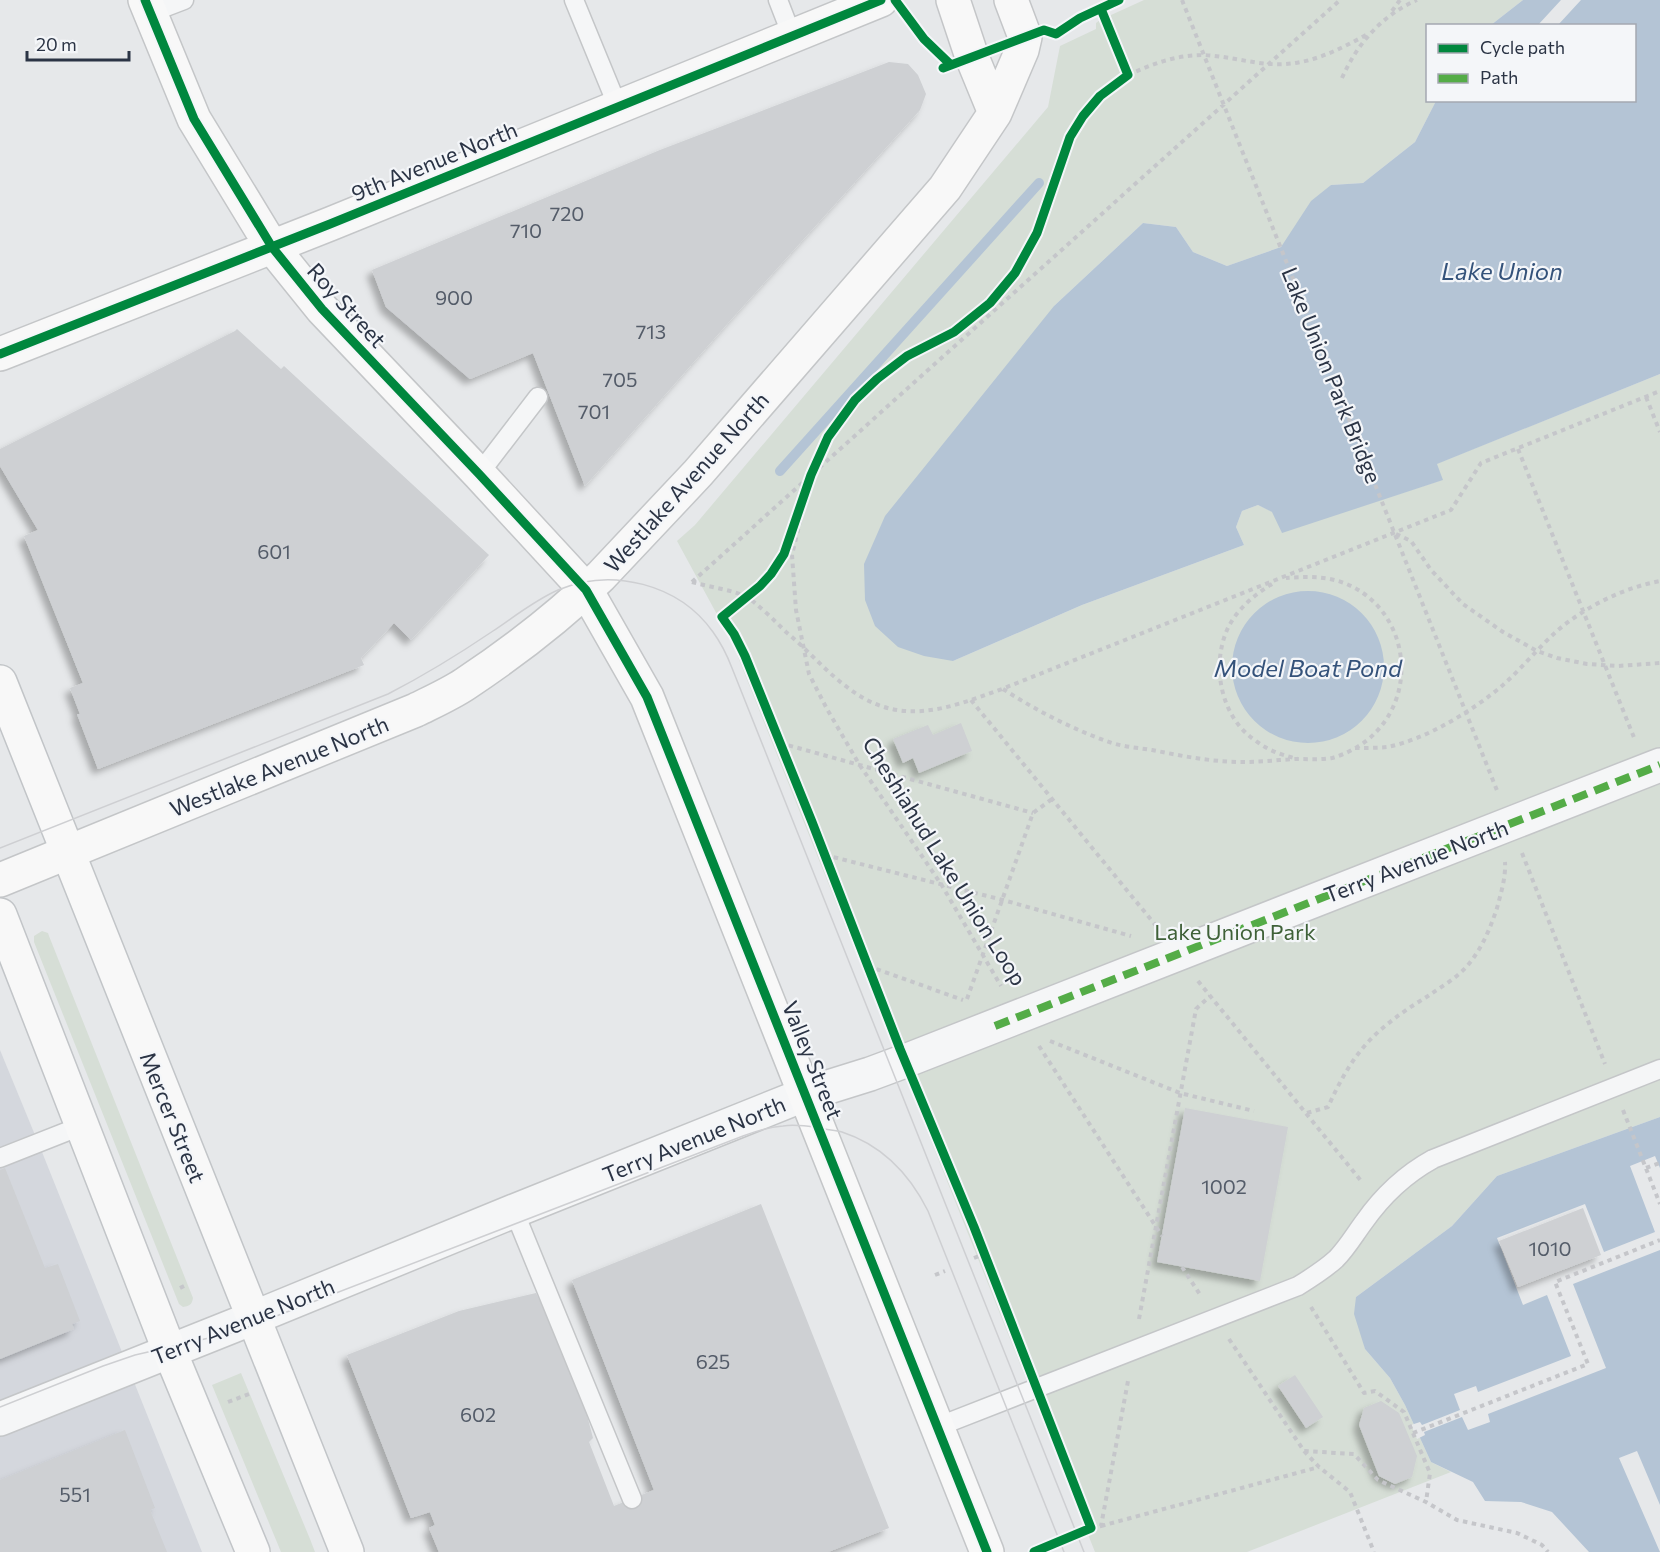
<svg xmlns="http://www.w3.org/2000/svg" width="1660" height="1552" font-family="Commissioner,sans-serif">
<style>
.built{fill:#d4d7dd}
.green{fill:#d6ded6}
.water{fill:#b4c4d5}
.pier{fill:#e6e8ea}
.lines{fill:none;stroke-linecap:round;stroke-linejoin:round}
.stream{stroke:#b4c4d5;stroke-width:10}
.building{fill:#ced0d3;filter:url(#shadow)}
.lane-casing{stroke:#c4c6c8;stroke-width:21}
.street-casing{stroke:#c4c6c8;stroke-width:36}
.secondary-casing{stroke:#c4c6c8;stroke-width:36}
.primary-casing{stroke:#c2c5c8;stroke-width:36}
.path{stroke:#c5c6ca;stroke-width:4;stroke-dasharray:4.5 4.5;stroke-linecap:butt}
.lane{stroke:#f5f6f7;stroke-width:18}
.street{stroke:#f5f6f7;stroke-width:33}
.secondary{stroke:#f8f8f8;stroke-width:33}
.primary{stroke:#f8f8f8;stroke-width:33}
.tram{stroke:#cecfd2;stroke-width:1.5}
.quiet{stroke:#54ac47;stroke-width:8;stroke-dasharray:15 8;stroke-linecap:butt}
.cycleway-casing{stroke:#f4f6f9;stroke-width:13}
.cycleway{stroke:#00873e;stroke-width:9}
.labels{text-anchor:middle;dominant-baseline:central;stroke-width:4.5;stroke-linejoin:round;paint-order:stroke}
.number-label{font-size:20px;fill:#545c69}
.street-label{font-size:22px;fill:#2b3445;stroke:#f4f6f9}
.park-label{font-size:22px;fill:#3f6138;stroke:#f4f6f9}
.water-label{font-size:24px;font-style:italic;fill:#34527a;stroke:#f4f6f9}
</style>
<defs>
<filter id="shadow"><feDropShadow dx="-5.5" dy="5.5" stdDeviation="3" flood-color="#0004"/></filter>
</defs>
<rect width="100%" height="100%" fill="#e6e8ea"/>
<path class="built" d="M 0,1050 L 42,1152 L 202,1552 L 0,1552 Z"/>
<path class="green" d="M 1144,0 L 1523,0 L 1491,25 L 1428,26 L 1428,100 L 1436,101 L 1415,142 L 1363,183 L 1331,185 L 1281,247 L 1227,266 L 1193,252 L 1176,227 L 1143,223 L 1054,306 L 953,661 L 1082,605 L 1244,545 L 1236,527 L 1242,511 L 1258,505 L 1273,512 L 1282,532 L 1442,480 L 1436,464 L 1660,374 L 1660,1117 L 1497,1176 L 1452,1226 L 1356,1297 L 1365,1349 L 1390,1378 L 1405,1405 L 1431,1462 L 1451,1472 L 1247,1552 L 1095,1552 L 732,642 L 677,541 L 695,525 L 1048,107 L 1060,46 L 1096,29 L 1096,23 L 1100,20 Z
M 42,931 L 48,933 L 49,936 L 193,1298 C 192,1305 189,1306 183,1307 L 179,1304 L 34,942 L 34,936 Z
M 241,1373 L 310,1539 L 315,1552 L 281,1552 L 212,1385 Z"/>
<path class="water" d="M 1523,0 L 1660,0 L 1660,374 L 1437,464 L 1443,480 L 1282,533 L 1272,512 L 1258,505 L 1242,511 L 1236,527 L 1244,545 L 1082,605 L 953,661 L 924,656 L 898,647 L 875,626 L 865,600 L 864,564 L 885,516 L 1054,306 L 1143,223 L 1176,227 L 1193,252 L 1227,266 L 1281,247 L 1311,201 L 1331,185 L 1363,183 L 1415,142 L 1436,101 L 1634,100 L 1634,26 L 1491,25 Z
M1232 667a76 76 0 1 1 152 0a76 76 0 1 1-152 0Z
M 1660,1117 L 1660,1552 L 1589,1552 L 1552,1512 L 1521,1502 L 1485,1501 L 1473,1482 L 1431,1462 L 1405,1405 L 1390,1378 L 1365,1349 L 1354,1314 L 1356,1297 L 1452,1226 L 1497,1176 Z"/>
<path class="pier" d="M 1561,0 L 1581,0 L 1558,25 L 1538,25 Z
M 1655,1156 L 1660,1168 L 1660,1250 L 1573,1284 L 1606,1368 L 1488,1414 L 1490,1422 L 1468,1430 L 1462,1417 L 1424,1432 L 1425,1435 L 1417,1439 L 1411,1425 L 1420,1422 L 1422,1425 L 1460,1410 L 1454,1394 L 1476,1386 L 1478,1392 L 1571,1356 L 1547,1295 L 1523,1305 L 1497,1238 L 1585,1204 L 1604,1252 L 1655,1232 L 1630,1166 Z
M 1637,1451 L 1660,1505 L 1660,1552 L 1619,1458 Z"/>
<g class="lines">
<path class="stream" d="M 780,471 L 1039,183"/>
</g>
<path class="building" d="M 889,62 L 908,64 L 918,75 L 926,94 L 920,110 L 728,323 L 585,486 L 533,353 L 470,379 L 386,307 L 372,270 L 660,150 Z
M 237,329 L 281,369 L 284,366 L 489,555 L 411,640 L 394,623 L 361,658 L 364,665 L 98,769 L 77,714 L 80,714 L 70,688 L 83,683 L 24,536 L 38,530 L 0,466 L 0,449 L 235,331 Z
M 961,723 L 972,751 L 919,773 L 913,758 L 903,763 L 893,739 L 928,725 L 933,735 Z
M 1185,1108 L 1288,1127 L 1260,1281 L 1157,1262 Z
M 5,1168 L 45,1268 L 58,1264 L 80,1321 L 72,1324 L 74,1329 L 0,1359 L 0,1170 Z
M 761,1204 L 889,1528 L 828,1552 L 439,1552 L 429,1528 L 435,1525 L 430,1512 L 411,1518 L 347,1355 L 459,1311 L 536,1293 L 563,1347 L 580,1389 L 593,1438 L 589,1442 L 614,1506 L 654,1490 L 572,1280 Z
M 1583,1208 L 1601,1255 L 1518,1287 L 1499,1241 Z
M 1295,1375 L 1323,1417 L 1306,1428 L 1278,1386 Z
M 1381,1401 L 1399,1413 L 1417,1456 L 1412,1477 L 1395,1484 L 1379,1476 L 1359,1425 L 1364,1408 Z
M 125,1430 L 155,1508 L 150,1510 L 167,1552 L 0,1552 L 0,1480 Z"/>
<g class="lines">
<defs>
<path id="lane" d="M 574,0 L 618,107
M 778,0 L 792,36
M 150,13 L 184,0
M 479,474 L 538,397
M 0,1158 L 81,1126
M 514,1211 L 632,1499
M 937,1427 L 1298,1286 C 1311,1278 1324,1270 1336,1259 C 1347,1248 1355,1234 1364,1222 C 1383,1195 1404,1175 1433,1159 L 1660,1069"/>
<path id="street" d="M 0,1419 L 253,1318 L 514,1211 L 806,1094 L 870,1074 L 905,1061 L 1660,765"/>
<path id="secondary" d="M 145,0 L 194,119 L 272,247 L 322,309 L 479,474 L 586,590 L 647,697 L 987,1552
M 953,0 L 972,57 L 995,113
M 0,354 L 330,224 L 881,0
M 0,880 L 416,710 C 432,702 450,694 465,684 C 513,652 560,616 601,576 L 698,473 L 945,188 L 995,113 L 1022,50 L 1025,37 L 1011,0"/>
<path id="primary" d="M 0,682 L 347,1552
M 0,915 L 168,1347 L 253,1552"/>
</defs>
<use href="#lane" class="lane-casing"/>
<use href="#street" class="street-casing"/>
<use href="#secondary" class="secondary-casing"/>
<use href="#primary" class="primary-casing"/>
<path class="path" d="M 1182,0 L 1498,793
M 1392,11 L 1400,0
M 1128,75 C 1152,64 1176,55 1203,55 C 1231,56 1258,66 1286,64 C 1316,62 1342,48 1368,34
M 1342,78 C 1357,44 1382,15 1417,0
M 1646,397 L 1660,432
M 1518,449 L 1635,740
M 811,476 L 792,555 L 796,610 L 809,674 L 827,709 L 859,764 L 941,884 L 1001,986
M 1396,534 L 1411,541 L 1431,570 L 1463,604 L 1503,632 L 1537,651 L 1557,658 L 1587,664 L 1618,666 L 1660,663
M 692,582 C 709,587 728,589 745,596 C 754,600 777,623 786,632 C 807,649 825,671 847,687 C 899,728 947,709 1002,689 L 1451,510 L 1481,463 L 1660,391
M 692,582 L 1340,0
M 1272,584 C 1254,595 1236,610 1227,630 C 1211,667 1221,718 1256,741 C 1269,751 1282,755 1298,759
M 746,597 L 722,617 L 734,634 L 745,656 L 893,1029
M 1003,689 C 1037,711 1074,730 1112,743 C 1125,747 1139,748 1152,750 C 1182,756 1212,762 1242,762 C 1260,762 1278,760 1296,759 C 1308,759 1321,760 1332,758 C 1347,754 1365,744 1375,733 C 1418,690 1407,615 1353,587 C 1332,576 1309,576 1286,578
M 971,700 L 1157,927
M 780,743 L 1033,813
M 1355,748 C 1366,748 1377,748 1387,747 C 1425,740 1474,710 1503,685 C 1522,668 1539,647 1558,630 C 1587,606 1623,588 1660,581
M 1522,853 L 1605,1064
M 825,855 L 1003,900 L 1131,936
M 868,966 L 963,1000
M 1198,981 L 1362,1182
M 967,999 L 1033,813 L 1052,799
M 1050,1041 L 1180,1093 L 1254,1111
M 1039,1046 L 1162,1236
M 1623,1110 L 1660,1204
M 1307,1113 L 1328,1107 C 1339,1083 1351,1060 1369,1041 C 1386,1023 1407,1009 1428,996 C 1441,987 1457,978 1468,965 C 1482,948 1490,929 1497,908 C 1501,893 1506,877 1505,862
M 1646,1168 L 1660,1163
M 974,1258 L 984,1254
M 1182,1267 L 1201,1296
M 935,1275 L 945,1271
M 180,1288 L 188,1284
M 1311,1307 L 1364,1393 L 1375,1391 L 1404,1412 L 1430,1473 L 1426,1502
M 1139,1319 L 1196,1009 L 1210,996
M 1229,1339 L 1304,1451 L 1354,1454 L 1378,1480 L 1426,1502 L 1457,1520 L 1517,1533 L 1542,1545 L 1548,1552
M 228,1402 L 249,1394
M 1413,1433 L 1588,1364 L 1555,1282 L 1660,1240
M 1304,1451 L 1319,1467 L 1350,1492 L 1374,1552
M 1101,1526 L 1319,1467
M 1091,1528 L 1101,1526 L 1128,1381
M 1034,1552 L 1053,1544"/>
<use href="#lane" class="lane"/>
<use href="#street" class="street"/>
<use href="#secondary" class="secondary"/>
<use href="#primary" class="primary"/>
<path class="tram" d="M 0,848 L 388,694 C 425,675 459,654 493,631 C 514,617 535,600 558,590 C 612,567 679,584 713,632 C 721,643 727,655 732,668 L 1084,1552
M 0,1407 L 103,1366 L 135,1355 L 235,1332 L 743,1136 C 756,1131 769,1127 783,1126 C 796,1124 807,1126 820,1128 C 827,1130 835,1130 842,1132 C 882,1145 910,1175 928,1211 L 1064,1552"/>
<path class="quiet" d="M 995,1026 L 1660,765"/>
<defs>
<path id="cycleway" d="M 145,0 L 194,119 L 272,247 L 322,309 L 479,474 L 586,590 L 647,697 L 987,1552
M 895,0 L 924,39 L 951,65
M 943,68 L 1044,30 L 1056,34 L 1080,18 L 1119,0
M 0,354 L 330,224 L 881,0
M 1034,1552 L 1091,1528 L 974,1227 L 900,1049 L 812,822 L 745,656 L 734,634 L 722,617 L 760,586 L 771,574 L 784,554 L 811,475 L 828,437 L 855,400 L 877,379 L 907,356 L 954,332 L 990,303 L 1015,273 L 1037,233 L 1070,137 L 1083,116 L 1100,96 L 1128,75 L 1101,9"/>
</defs>
<use href="#cycleway" class="cycleway-casing"/>
<use href="#cycleway" class="cycleway"/>
</g>
<g class="labels">
<g class="number-label">
<text x="567" y="213">720</text>
<text x="526" y="230">710</text>
<text x="454" y="297">900</text>
<text x="651" y="331">713</text>
<text x="620" y="379">705</text>
<text x="594" y="411">701</text>
<text x="274" y="551">601</text>
<text x="1224" y="1186">1002</text>
<text x="1550" y="1248">1010</text>
<text x="713" y="1361">625</text>
<text x="478" y="1414">602</text>
<text x="75" y="1494">551</text>
</g>
<g class="street-label">
<text transform="translate(434 161) rotate(-22)">9th Avenue North</text>
<text transform="translate(347 305) rotate(48)">Roy Street</text>
<text transform="translate(1332 375) rotate(68)">Lake Union Park Bridge</text>
<text transform="translate(686 482) rotate(-48)">Westlake Avenue North</text>
<text transform="translate(279 766) rotate(-22)">Westlake Avenue North</text>
<text transform="translate(945 861) rotate(58)">Cheshiahud Lake Union Loop</text>
<text transform="translate(1416 861) rotate(-21)">Terry Avenue North</text>
<text transform="translate(813 1060) rotate(68)">Valley Street</text>
<text transform="translate(173 1117) rotate(68)">Mercer Street</text>
<text transform="translate(694 1139) rotate(-22)">Terry Avenue North</text>
<text transform="translate(243 1321) rotate(-22)">Terry Avenue North</text>
</g>
<g class="park-label">
<text x="1235" y="931">Lake Union Park</text>
</g>
<g class="water-label">
<text x="1502" y="270">Lake Union</text>
<text x="1308" y="667">Model Boat Pond</text>
</g>
</g>
<rect x="1426" y="24" width="210" height="78" fill="#f4f6f9" stroke="#a4a8b1" stroke-width="1.5"/>
<rect x="1438" y="44" width="30" height="9" fill="#00873e" stroke="#a4a8b1" stroke-width="1.5"/>
<text x="1480" y="54" font-size="18" fill="#2b3445">Cycle path</text>
<rect x="1438" y="74" width="30" height="9" fill="#54ac47" stroke="#a4a8b1" stroke-width="1.5"/>
<text x="1480" y="84" font-size="18" fill="#2b3445">Path</text>
<path d="M27 51v9h102v-9" fill="none" stroke="#2b3445" stroke-width="3"/>
<text x="36" y="51" font-size="18" fill="#2b3445" stroke="#f4f6f9" stroke-width="4.5" paint-order="stroke">20 m</text>
</svg>
